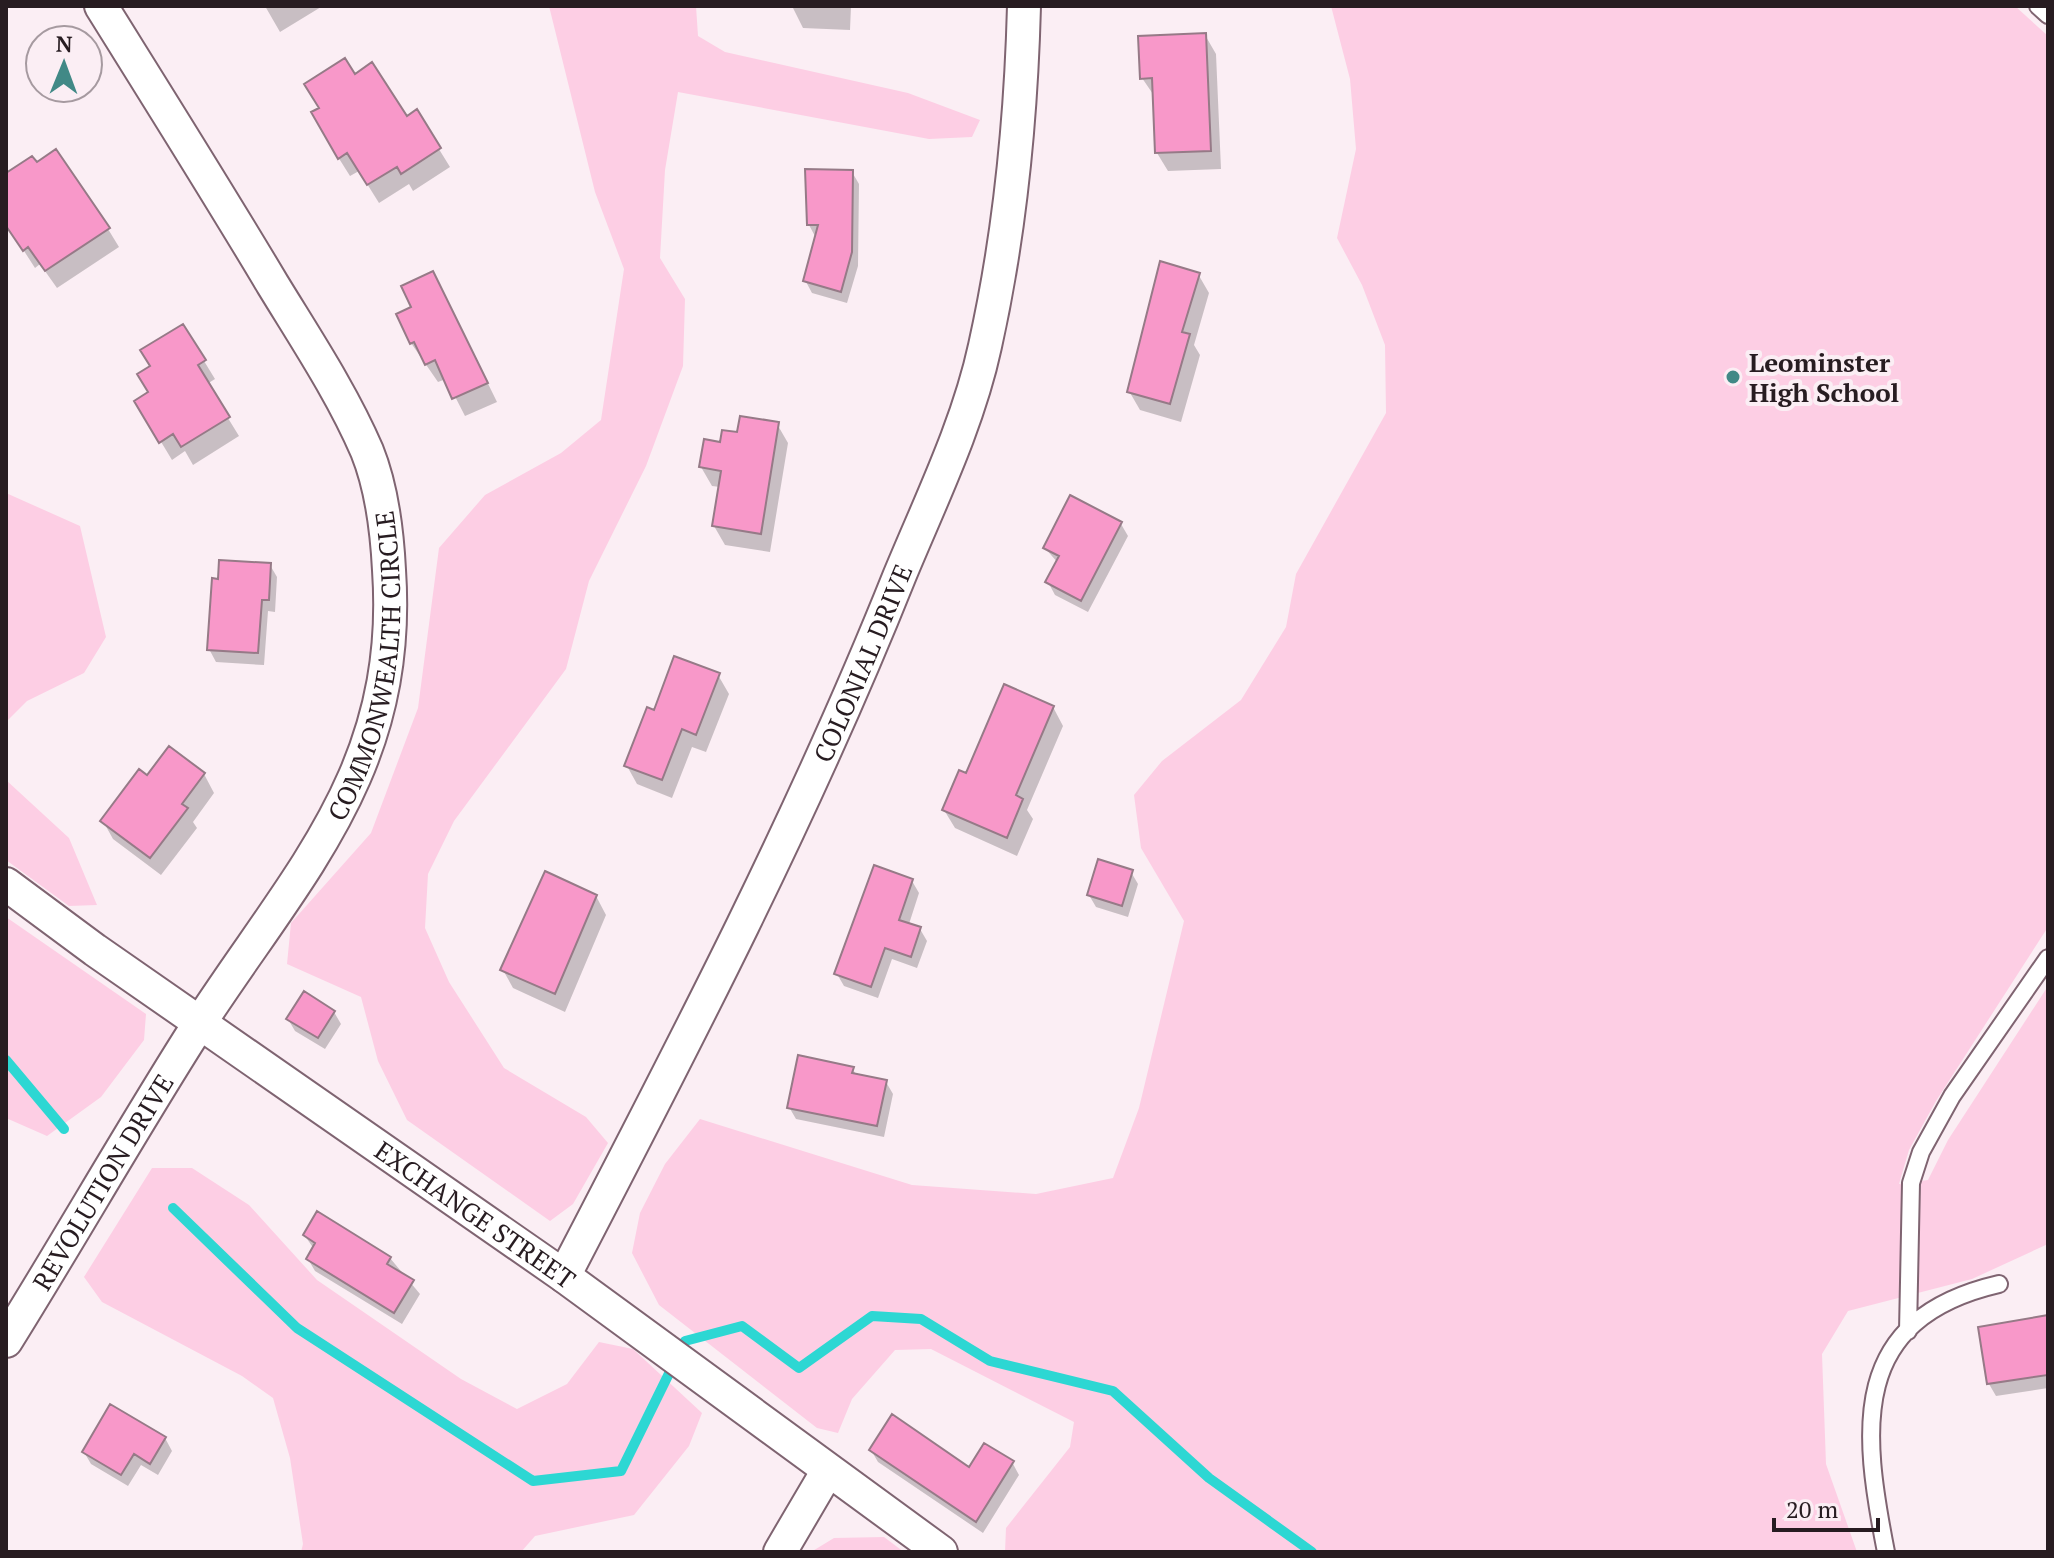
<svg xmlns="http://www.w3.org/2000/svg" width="2054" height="1558" font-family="'PT Serif',serif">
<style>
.green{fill:#fdcee4}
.shadow{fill:#0003}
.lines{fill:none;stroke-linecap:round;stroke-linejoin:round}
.stream{stroke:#2dd7d3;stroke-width:10}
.building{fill:#f898c9;stroke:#967a87;stroke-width:2}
.lane-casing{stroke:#7f6471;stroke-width:20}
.street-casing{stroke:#7f6471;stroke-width:36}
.lane{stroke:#fff;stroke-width:16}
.street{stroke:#fff;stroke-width:32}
.poi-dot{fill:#418986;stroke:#fbeef4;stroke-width:3}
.labels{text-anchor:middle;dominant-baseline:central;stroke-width:8;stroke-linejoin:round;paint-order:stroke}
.poi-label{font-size:26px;font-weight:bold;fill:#271c21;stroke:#fbeef4;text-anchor:start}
.street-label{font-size:26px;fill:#271c21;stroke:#fbeef4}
</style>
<rect width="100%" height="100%" fill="#fbeef4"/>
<path class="green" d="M 549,6 L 696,6 L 698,36 L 725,52 L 908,93 L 980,120 L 972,137 L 929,139 L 678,92 L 665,170 L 660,258 L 685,299 L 683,366 L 646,466 L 589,581 L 566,669 L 454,821 L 428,874 L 425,928 L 449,982 L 504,1068 L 586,1117 L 608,1143 L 573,1204 L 550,1221 L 407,1120 L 378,1061 L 361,997 L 287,964 L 291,923 L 371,833 L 418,708 L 439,548 L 485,495 L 561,453 L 601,420 L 624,269 L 595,192 Z
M 1331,6 L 2015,6 L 2048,36 L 2048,927 L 1936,1101 L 1909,1150 L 1899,1184 L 1928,1180 L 1948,1140 L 2048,986 L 2048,1244 L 1972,1279 L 1848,1311 L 1822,1354 L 1826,1464 L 1857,1552 L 1005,1552 L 1006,1528 L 1070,1447 L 1074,1422 L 931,1349 L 895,1350 L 852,1399 L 838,1433 L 817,1428 L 659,1305 L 632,1253 L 640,1213 L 665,1164 L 700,1119 L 912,1185 L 1036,1194 L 1113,1178 L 1139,1108 L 1184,921 L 1141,848 L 1134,795 L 1162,761 L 1241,700 L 1286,627 L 1296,574 L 1386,413 L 1385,345 L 1362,285 L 1337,238 L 1356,149 L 1350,79 Z
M 6,493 L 80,526 L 106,637 L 84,673 L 27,701 L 6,722 Z
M 6,780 L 69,838 L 97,905 L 69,906 L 6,860 Z
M 6,917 L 146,1014 L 144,1040 L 101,1097 L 47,1136 L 6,1118 Z
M 152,1168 L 192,1168 L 249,1205 L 317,1280 L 461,1379 L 517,1409 L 567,1384 L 599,1342 L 633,1349 L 702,1413 L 689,1446 L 634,1515 L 535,1536 L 521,1552 L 301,1552 L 303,1544 L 290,1458 L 273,1398 L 242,1376 L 102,1302 L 84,1277 Z
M 884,1537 L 904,1552 L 811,1552 L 834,1538 Z"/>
<path class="shadow" d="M 265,6 L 321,6 L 321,7 L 280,32 Z
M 792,6 L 851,6 L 850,30 L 803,28 Z
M 1205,35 L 1216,54 L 1221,169 L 1168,171 L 1157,153 L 1155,97 L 1142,78 Z
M 354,76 L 406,118 L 416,112 L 450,167 L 413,191 L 409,184 L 379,203 L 359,171 L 350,176 L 333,149 Z
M 852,172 L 859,184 L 858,266 L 847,303 L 812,293 L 805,280 L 816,238 L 809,225 Z
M 6,176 L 108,229 L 119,247 L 57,288 L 40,264 L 35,268 L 6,223 Z
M 1198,274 L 1209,293 L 1194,345 L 1200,355 L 1181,422 L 1140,410 L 1129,391 Z
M 443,292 L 497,402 L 465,416 L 446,379 L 438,382 L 411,343 Z
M 204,361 L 215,379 L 207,384 L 239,436 L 193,465 L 185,451 L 172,460 L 137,402 L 150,394 L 153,367 Z
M 777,424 L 788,443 L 770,552 L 725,545 L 714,526 L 720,487 L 712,486 L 701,467 L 722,444 L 738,434 Z
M 1121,524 L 1128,536 L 1088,612 L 1055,595 L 1048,582 L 1058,563 L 1045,548 Z
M 270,565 L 277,577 L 275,612 L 268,611 L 264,665 L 216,662 L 209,649 Z
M 718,675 L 729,694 L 706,752 L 692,747 L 672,798 L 637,784 L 627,766 L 655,712 Z
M 1053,707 L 1063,726 L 1027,810 L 1033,819 L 1017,856 L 955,828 L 944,810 L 967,776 Z
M 204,774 L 214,793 L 193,822 L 197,828 L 161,875 L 113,839 L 103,821 L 148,778 Z
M 1131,872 L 1138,884 L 1128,917 L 1096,907 L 1089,895 Z
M 912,881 L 919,893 L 909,924 L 920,929 L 927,941 L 917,968 L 892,959 L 878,998 L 844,986 L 837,974 Z
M 596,896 L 606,915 L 565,1012 L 513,988 L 503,970 Z
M 334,1012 L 341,1024 L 325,1049 L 295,1031 L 288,1019 Z
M 852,1068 L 857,1076 L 886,1082 L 893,1094 L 884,1137 L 796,1119 L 789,1107 Z
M 305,1236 L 390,1258 L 420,1294 L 402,1324 L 315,1271 L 308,1259 L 314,1249 Z
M 2048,1317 L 2048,1388 L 1996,1396 L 1989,1384 L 1980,1328 Z
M 165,1438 L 172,1451 L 158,1475 L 141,1465 L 128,1486 L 91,1464 L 84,1452 Z
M 871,1450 L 969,1470 L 1012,1462 L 1019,1475 L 983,1533 L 878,1462 Z"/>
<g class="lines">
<path class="stream" d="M 6,1060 L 64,1129
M 173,1208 L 297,1328 L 533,1481 L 621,1471 L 685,1341 L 742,1326 L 799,1368 L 872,1316 L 921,1319 L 990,1361 L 1113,1391 L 1209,1478 L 1312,1552"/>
</g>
<path class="building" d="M 1206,33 L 1211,151 L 1155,153 L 1152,78 L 1140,79 L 1138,36 Z
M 345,58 L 355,74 L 372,62 L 407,116 L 417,109 L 441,148 L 401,174 L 397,167 L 367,185 L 347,153 L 338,159 L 311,112 L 319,108 L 304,84 Z
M 56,149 L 110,228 L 45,271 L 28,247 L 23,251 L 6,226 L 6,173 L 32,156 L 37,162 Z
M 805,169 L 853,170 L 852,252 L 841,292 L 803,281 L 818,225 L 807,225 Z
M 1160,261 L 1200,273 L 1182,332 L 1190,334 L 1170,404 L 1127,392 Z
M 433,271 L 488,383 L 452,399 L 435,360 L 425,365 L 414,342 L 410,344 L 396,314 L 411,307 L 401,286 Z
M 183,324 L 206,360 L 198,365 L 230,417 L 181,447 L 173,434 L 159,443 L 134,401 L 148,392 L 137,374 L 150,366 L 140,350 Z
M 740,416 L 779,422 L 761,534 L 712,526 L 721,471 L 699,467 L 704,439 L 720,442 L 722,430 L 737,432 Z
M 1070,495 L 1122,522 L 1081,601 L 1045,582 L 1059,556 L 1043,548 Z
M 219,560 L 271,563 L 269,600 L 262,600 L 258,653 L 207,650 L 212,578 L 218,579 Z
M 674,656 L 720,673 L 696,735 L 682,729 L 662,780 L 624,766 L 647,707 L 654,710 Z
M 1004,684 L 1054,706 L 1016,795 L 1023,799 L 1007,838 L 942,810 L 959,770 L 966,773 Z
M 169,746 L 205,773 L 182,804 L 188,808 L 150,858 L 100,821 L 139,769 L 147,775 Z
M 1098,859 L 1133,870 L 1122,906 L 1087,895 Z
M 874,865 L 913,879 L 899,920 L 921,927 L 911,957 L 885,948 L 871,987 L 834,974 Z
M 545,871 L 597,895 L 555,994 L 500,970 Z
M 304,991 L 335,1011 L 318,1038 L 286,1019 Z
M 798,1055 L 854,1067 L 852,1073 L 887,1080 L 877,1126 L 787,1108 Z
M 317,1211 L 391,1257 L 387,1264 L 414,1280 L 394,1313 L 306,1259 L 315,1243 L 303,1235 Z
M 2048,1315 L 2048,1375 L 1987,1384 L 1978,1327 Z
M 110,1404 L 166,1437 L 150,1464 L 134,1454 L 121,1475 L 82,1452 Z
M 892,1414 L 969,1467 L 984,1443 L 1014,1461 L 976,1522 L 869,1450 Z"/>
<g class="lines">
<defs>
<path id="lane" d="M 2038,6 L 2048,15
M 1908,1331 L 1911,1183 L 1921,1152 L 1952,1096 L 2048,958
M 1886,1552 C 1862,1430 1848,1319 1999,1284"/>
<g id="street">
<path id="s1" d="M 6,884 L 95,950 L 564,1276 L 941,1552"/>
<path id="s2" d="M 564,1276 C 683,1047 803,817 899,577 C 930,502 968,425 985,346 C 1010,234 1021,121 1024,6"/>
<path id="s3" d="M 6,1341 C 69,1240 128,1136 192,1035 C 293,877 403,774 389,570 C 387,530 382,488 367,451 C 342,393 306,339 273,285 C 217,191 159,99 101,6"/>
<path d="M 780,1552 L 827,1472"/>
</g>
</defs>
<use href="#lane" class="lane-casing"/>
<use href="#street" class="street-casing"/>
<use href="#lane" class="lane"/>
<use href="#street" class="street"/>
</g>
<circle class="poi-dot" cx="1733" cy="377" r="8"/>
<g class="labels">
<g class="poi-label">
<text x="1749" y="362">Leominster<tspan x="1749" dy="30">High School</tspan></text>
</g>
<g class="street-label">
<text stroke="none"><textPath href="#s2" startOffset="682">COLONIAL DRIVE</textPath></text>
<text stroke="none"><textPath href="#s3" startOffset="776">COMMONWEALTH CIRCLE</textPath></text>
<text stroke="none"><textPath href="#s3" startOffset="186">REVOLUTION DRIVE</textPath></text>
<text stroke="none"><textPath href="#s1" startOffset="574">EXCHANGE STREET</textPath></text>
</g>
</g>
<rect width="2054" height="1558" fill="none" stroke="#271c21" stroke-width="16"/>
<g transform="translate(64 64) rotate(1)"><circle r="38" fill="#fbeef4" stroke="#a69aa0" stroke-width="2"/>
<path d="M0-6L14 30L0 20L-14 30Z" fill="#418986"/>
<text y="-12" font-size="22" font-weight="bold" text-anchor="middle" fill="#271c21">N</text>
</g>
<path d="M1774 1518v12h104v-12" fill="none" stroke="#271c21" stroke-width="4"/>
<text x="1786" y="1518" font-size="24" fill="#271c21" stroke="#fbeef4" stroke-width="6" paint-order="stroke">20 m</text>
</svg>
